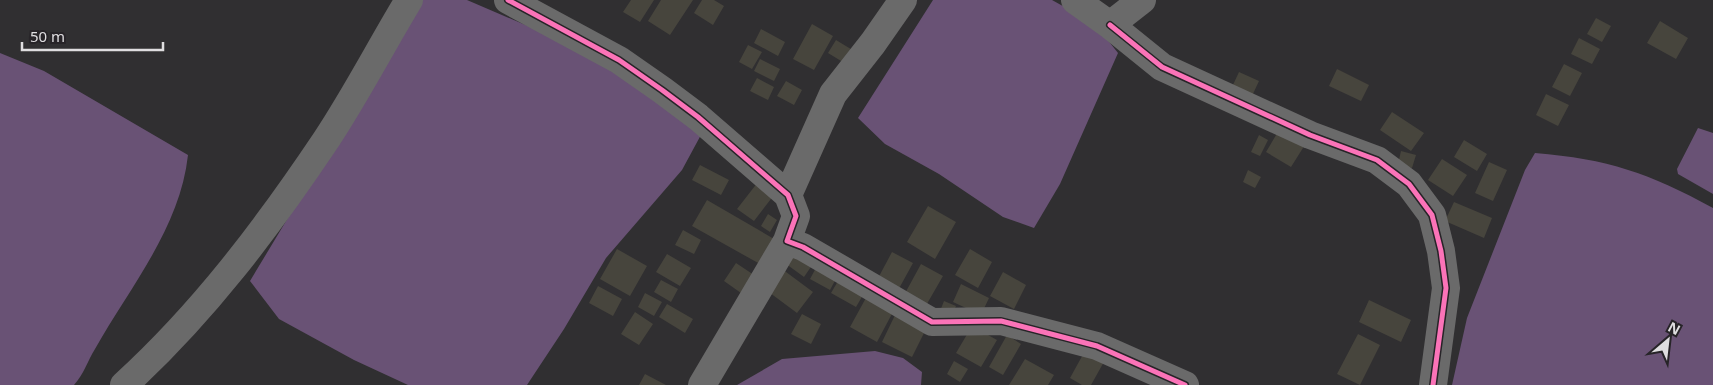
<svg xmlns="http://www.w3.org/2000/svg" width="1713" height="385" font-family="'Noto Sans',sans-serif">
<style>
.water{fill:#695275}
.building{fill:#47453d}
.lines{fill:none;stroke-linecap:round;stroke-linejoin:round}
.minor{stroke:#6a6a6a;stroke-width:28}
.cycleway-casing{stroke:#272428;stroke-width:8}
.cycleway{stroke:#fb73b8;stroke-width:5}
</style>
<rect width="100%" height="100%" fill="#302f31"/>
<path class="water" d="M 419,0 L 467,0 L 593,54 L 702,133 L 682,170 L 606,258 L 564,329 L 527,385 L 408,385 L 354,360 L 279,319 L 250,281 Z
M 933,0 L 1052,0 L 1095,24 L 1118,53 L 1060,184 L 1034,228 L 1003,217 L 939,174 L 885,144 L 858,118 Z
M 0,53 L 44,71 L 188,155 C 180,228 130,287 95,349 C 87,362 84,374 74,385 L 0,385 Z
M 1698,128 L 1713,133 L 1713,194 L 1678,174 L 1677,169 Z
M 1535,153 C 1608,159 1649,173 1713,208 L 1713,385 L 1452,385 L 1467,318 L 1525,170 Z
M 875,351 L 903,358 L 922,372 L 921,385 L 737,385 L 782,359 Z"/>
<path class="building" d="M 631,0 L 654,0 L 640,22 L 623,12 Z
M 661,0 L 693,0 L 670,35 L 648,21 Z
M 702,0 L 714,0 L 724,6 L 713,25 L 694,13 Z
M 1596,18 L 1611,26 L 1602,42 L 1587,34 Z
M 1660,21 L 1688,38 L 1676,59 L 1647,43 Z
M 812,24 L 833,36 L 814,70 L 793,59 Z
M 761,29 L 785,42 L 778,56 L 754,43 Z
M 1579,38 L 1600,49 L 1592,64 L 1571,54 Z
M 836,40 L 859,54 L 851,67 L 828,53 Z
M 748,45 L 762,52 L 752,69 L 739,62 Z
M 760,59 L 780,69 L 774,81 L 754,71 Z
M 1564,64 L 1582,73 L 1570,96 L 1552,87 Z
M 1337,69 L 1369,85 L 1361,101 L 1329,86 Z
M 1239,72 L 1259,81 L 1252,96 L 1232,87 Z
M 757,78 L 774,87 L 768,100 L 750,91 Z
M 786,81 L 802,90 L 794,105 L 777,96 Z
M 1546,94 L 1569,105 L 1558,126 L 1536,115 Z
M 1392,112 L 1424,133 L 1411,151 L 1380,130 Z
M 1282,125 L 1308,140 L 1291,167 L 1266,152 Z
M 1259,135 L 1268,140 L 1260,156 L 1251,152 Z
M 1464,140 L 1487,154 L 1477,171 L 1454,157 Z
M 1401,151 L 1416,155 L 1412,168 L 1398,164 Z
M 1442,159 L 1467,175 L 1453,196 L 1428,180 Z
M 1489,162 L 1507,170 L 1493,201 L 1475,193 Z
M 700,165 L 729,180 L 721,195 L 692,180 Z
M 1248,170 L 1261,177 L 1255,188 L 1243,182 Z
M 758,182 L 774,195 L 754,221 L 737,209 Z
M 707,200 L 781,243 L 767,268 L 692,226 Z
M 1454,202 L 1492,218 L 1484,238 L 1445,221 Z
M 928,206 L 956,222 L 935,259 L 907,242 Z
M 768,214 L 777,220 L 770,232 L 761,226 Z
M 683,230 L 701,240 L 694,254 L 675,245 Z
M 793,246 L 815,261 L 804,277 L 782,261 Z
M 617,249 L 647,266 L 630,296 L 600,279 Z
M 970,249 L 992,262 L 978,288 L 955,275 Z
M 892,252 L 913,263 L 896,294 L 876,282 Z
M 667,254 L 691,268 L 680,286 L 656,272 Z
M 736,263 L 754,275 L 741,293 L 724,281 Z
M 818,264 L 838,275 L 830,290 L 810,279 Z
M 921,264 L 943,276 L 924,309 L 903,297 Z
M 778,266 L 813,292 L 797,313 L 762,287 Z
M 1003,272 L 1026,285 L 1014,309 L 990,296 Z
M 841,276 L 866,290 L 856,307 L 831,293 Z
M 661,280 L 678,289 L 671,302 L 654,292 Z
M 961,284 L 989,298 L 981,315 L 953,302 Z
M 598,286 L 622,299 L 613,316 L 589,303 Z
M 645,293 L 662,302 L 654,316 L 638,307 Z
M 867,296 L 894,310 L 877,342 L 850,327 Z
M 1369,300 L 1411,320 L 1401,342 L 1359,322 Z
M 944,301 L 956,306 L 952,316 L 940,311 Z
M 667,304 L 693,319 L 685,333 L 659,317 Z
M 897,311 L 927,327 L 912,357 L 882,342 Z
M 635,312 L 653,324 L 639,345 L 621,334 Z
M 802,314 L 821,324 L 811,344 L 791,334 Z
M 972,326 L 997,340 L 981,367 L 956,353 Z
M 1358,334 L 1380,345 L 1360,385 L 1337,374 Z
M 1007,335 L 1021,344 L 1003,375 L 989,367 Z
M 1086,349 L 1105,360 L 1091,385 L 1082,385 L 1070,378 Z
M 1025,359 L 1054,375 L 1048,385 L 1009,385 Z
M 954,361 L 968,369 L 960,382 L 947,374 Z
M 645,374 L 666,385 L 639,385 Z"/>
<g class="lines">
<path class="minor" d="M 508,0 L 619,60 L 662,90 L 698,117 L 788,195 L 796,216 L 787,241 L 803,247 L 932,322 L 1001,321 L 1097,346 L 1185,385
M 1075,0 L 1110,25 L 1142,0
M 1110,25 L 1162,67 L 1310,135 L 1377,160 L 1409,184 L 1432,215 L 1441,251 L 1446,288 L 1433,385
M 788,195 L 833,94 L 873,43 L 903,0
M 124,385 C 203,313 267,228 326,140 C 356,95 381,46 409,0
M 702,385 L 787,241"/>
<defs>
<path id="cycleway" d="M 508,0 L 619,60 L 662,90 L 698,117 L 788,195 L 796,216 L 787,241 L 803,247 L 932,322 L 1001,321 L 1097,346 L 1185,385
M 1110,25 L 1162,67 L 1310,135 L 1377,160 L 1409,184 L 1432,215 L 1441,251 L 1446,288 L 1433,385"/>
</defs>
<use href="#cycleway" class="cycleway-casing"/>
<use href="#cycleway" class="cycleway"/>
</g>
<g transform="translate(1668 340) rotate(28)" stroke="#272428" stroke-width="4" paint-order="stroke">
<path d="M0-4L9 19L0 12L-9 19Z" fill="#dfdee0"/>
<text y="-8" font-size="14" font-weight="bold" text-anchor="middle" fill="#dfdee0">N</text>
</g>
<path d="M22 42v8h141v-8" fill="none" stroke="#dfdee0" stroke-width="2.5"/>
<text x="30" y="42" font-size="15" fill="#dfdee0" stroke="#272428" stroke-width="4" paint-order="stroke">50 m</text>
</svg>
